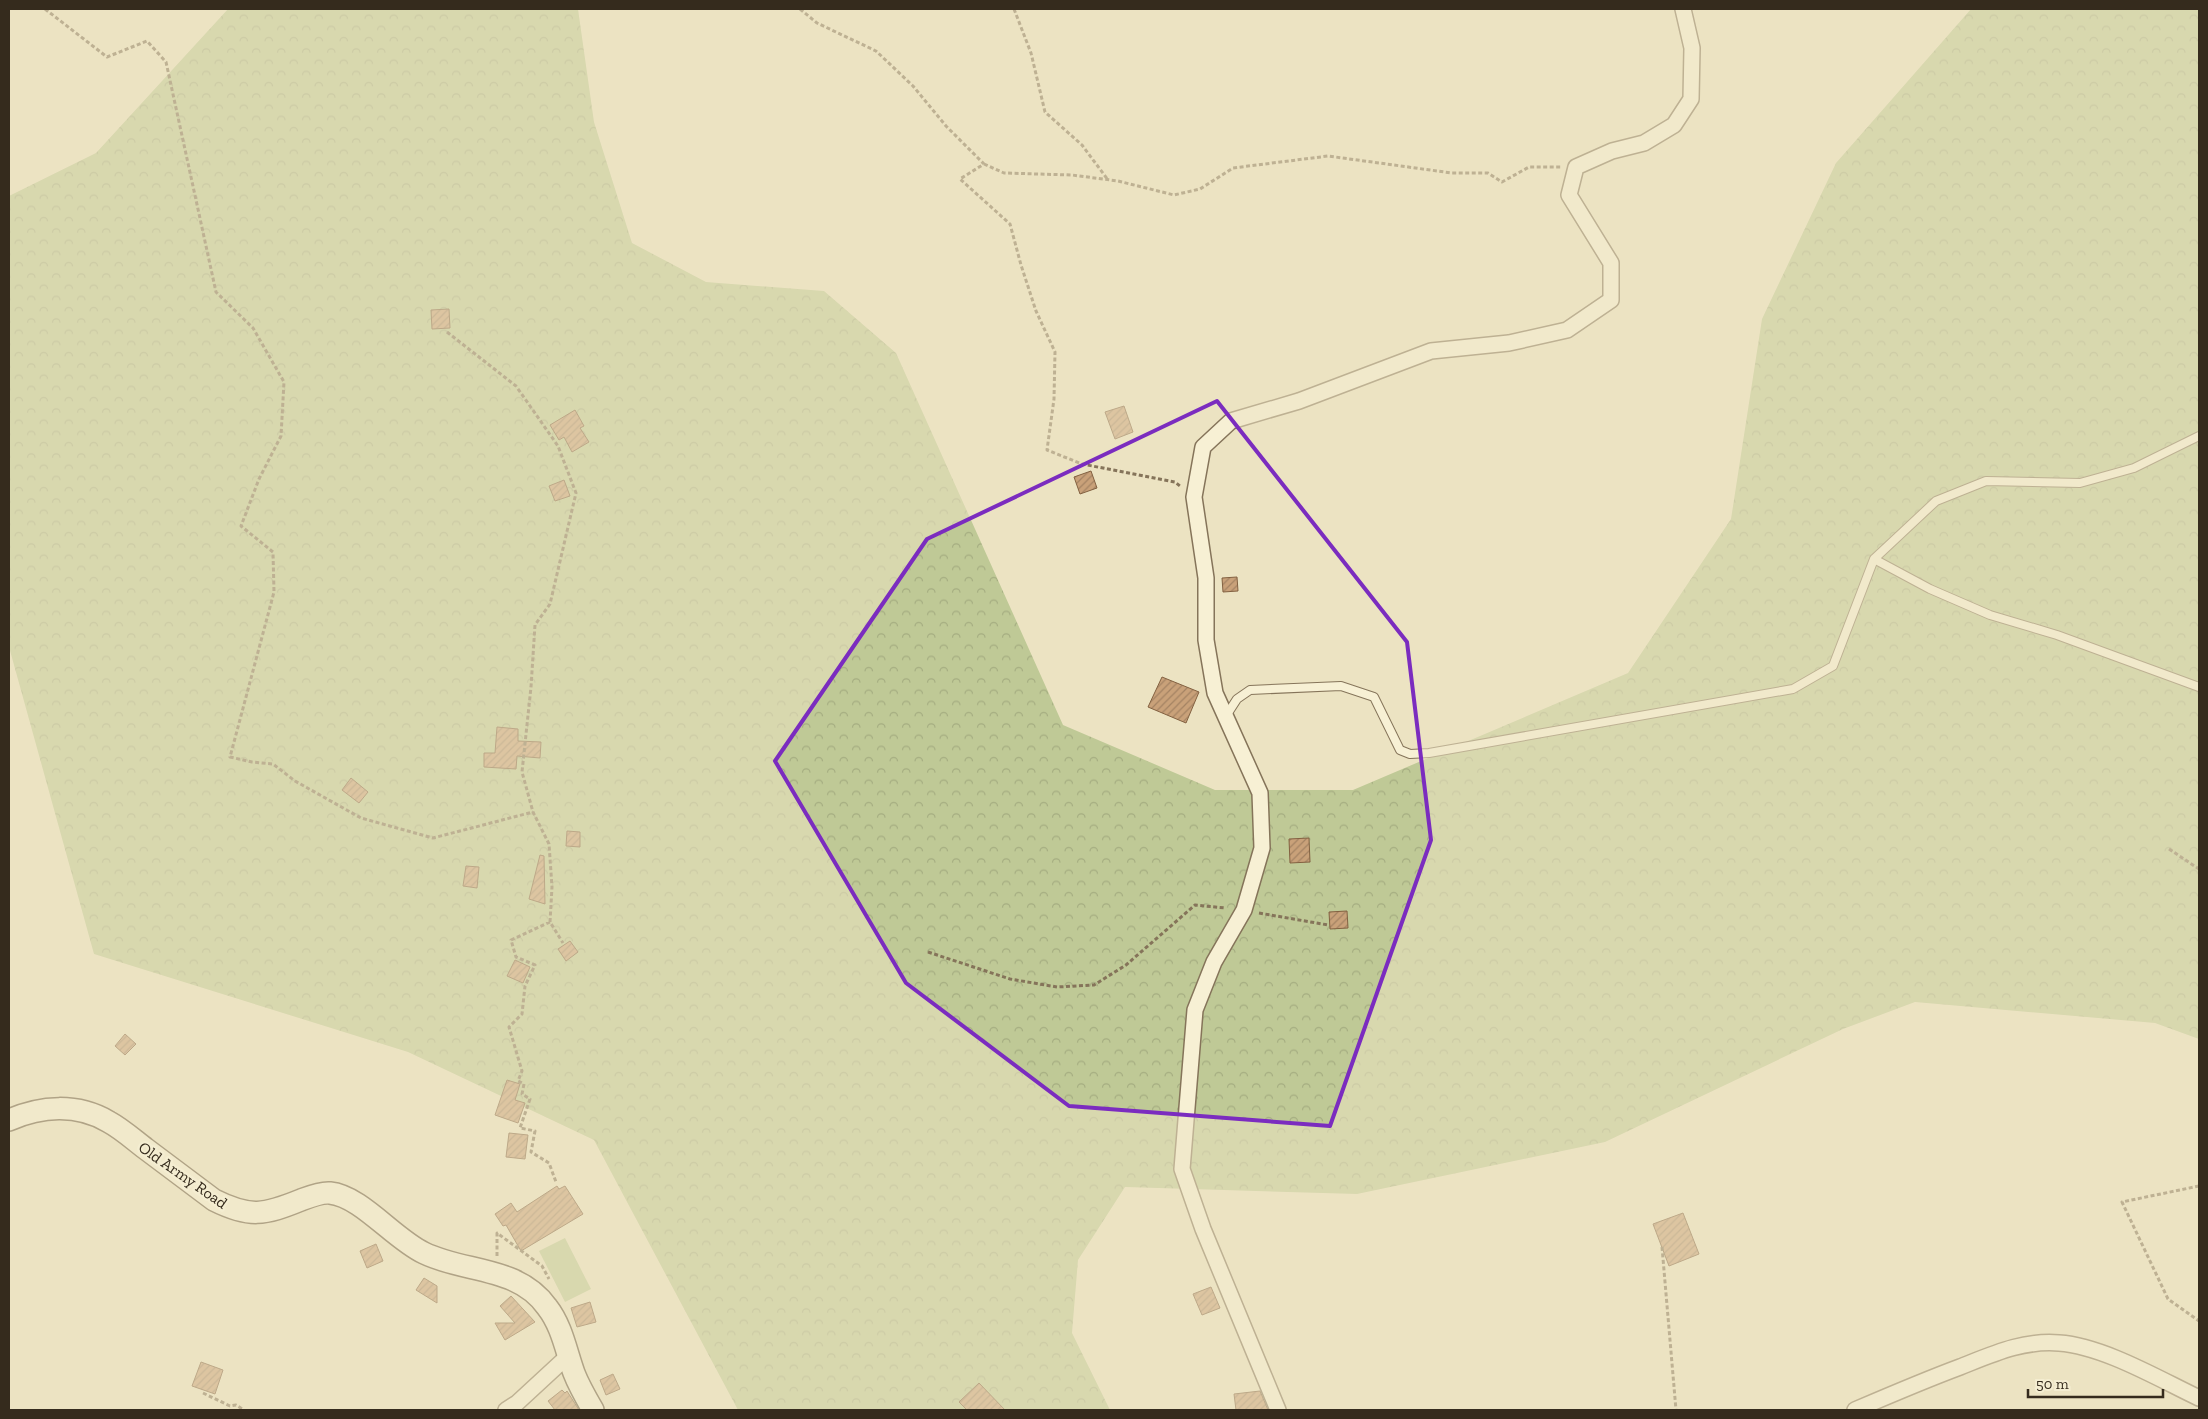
<svg xmlns="http://www.w3.org/2000/svg" width="2208" height="1419" font-family="'Zilla Slab',serif">
<style>
.forest{fill:url(#forest-crowns)}
.pitch{fill:#bfc996}
.building{fill:url(#building-hatch);stroke:#836141}
.lines{fill:none;stroke-linecap:round;stroke-linejoin:round}
.lane-casing{stroke:#85745a;stroke-width:10}
.street-casing{stroke:#85745a;stroke-width:18}
.secondary-casing{stroke:#67553d;stroke-width:24}
.path{stroke:#85745a;stroke-width:3;stroke-dasharray:4 2.5;stroke-linecap:butt}
.lane{stroke:#f7f0d4;stroke-width:8}
.street{stroke:#f7f0d4;stroke-width:15}
.secondary{stroke:#f7f0d4;stroke-width:21}
.marked{fill:none;stroke:#7b2cbf;stroke-width:4;stroke-linejoin:round}
.labels{text-anchor:middle;dominant-baseline:central;stroke-width:5;stroke-linejoin:round;paint-order:stroke}
.street-label{font-size:16px;fill:#352b1d;stroke:#f4edd1}
</style>
<defs>
<pattern id="forest-crowns" width="20" height="18" patternUnits="userSpaceOnUse" patternTransform="scale(1.25)"><rect width="20" height="18" fill="#bfc996"/><path d="M2 6a3 3 0 1 1 6 0M12 15a3 3 0 1 1 6 0" fill="none" stroke="#a5ad81"/></pattern>
<pattern id="building-hatch" width="6" height="6" patternUnits="userSpaceOnUse" patternTransform="scale(1.25)"><rect width="6" height="6" fill="#c9a179"/><path d="M-1 1l2-2M0 6l6-6M5 7l2-2" fill="none" stroke="#a48363"/></pattern>
</defs>
<rect width="100%" height="100%" fill="#ece3c2"/>
<path class="forest" d="M 228,9 L 578,9 L 594,122 L 632,243 L 706,282 L 824,291 L 896,353 L 1063,725 L 1215,790 L 1353,790 L 1628,673 L 1731,519 L 1762,319 L 1836,163 L 1971,9 L 2199,9 L 2199,1039 L 2155,1023 L 1915,1002 L 1843,1029 L 1605,1142 L 1357,1194 L 1125,1187 L 1078,1260 L 1072,1333 L 1110,1410 L 738,1410 L 594,1140 L 408,1052 L 94,954 L 9,647 L 9,196 L 96,153 Z"/>
<path class="pitch" d="M 565,1238 L 591,1289 L 565,1302 L 539,1251 Z"/>
<path class="building" d="M 449,309 L 450,328 L 432,329 L 431,310 Z
M 1124,406 L 1133,432 L 1115,439 L 1105,412 Z
M 575,410 L 584,426 L 580,428 L 589,442 L 572,452 L 564,437 L 559,440 L 550,425 Z
M 1091,471 L 1097,488 L 1080,494 L 1074,477 Z
M 564,480 L 570,496 L 555,501 L 549,486 Z
M 1237,577 L 1238,591 L 1223,592 L 1222,578 Z
M 1162,677 L 1199,692 L 1186,723 L 1148,707 Z
M 497,727 L 518,729 L 518,741 L 541,742 L 540,758 L 517,756 L 516,769 L 484,767 L 484,753 L 495,753 Z
M 351,778 L 368,792 L 359,803 L 342,790 Z
M 567,831 L 580,832 L 580,847 L 566,846 Z
M 1309,838 L 1310,862 L 1290,863 L 1289,839 Z
M 540,855 L 544,856 L 545,904 L 529,899 Z
M 466,866 L 479,867 L 477,888 L 463,886 Z
M 1347,911 L 1348,928 L 1330,929 L 1329,912 Z
M 570,941 L 578,952 L 566,961 L 558,949 Z
M 515,960 L 530,967 L 523,983 L 507,976 Z
M 125,1034 L 136,1044 L 125,1055 L 115,1046 Z
M 507,1080 L 520,1084 L 515,1100 L 525,1103 L 518,1123 L 495,1115 Z
M 509,1133 L 528,1135 L 525,1159 L 506,1157 Z
M 557,1186 L 559,1189 L 565,1186 L 583,1214 L 521,1251 L 506,1225 L 503,1226 L 495,1214 L 511,1203 L 517,1212 Z
M 1683,1213 L 1699,1254 L 1669,1266 L 1653,1224 Z
M 376,1244 L 383,1261 L 367,1268 L 360,1251 Z
M 424,1278 L 437,1286 L 437,1303 L 416,1290 Z
M 1211,1287 L 1220,1308 L 1202,1315 L 1193,1294 Z
M 511,1296 L 535,1322 L 505,1340 L 495,1323 L 515,1323 L 500,1306 Z
M 590,1302 L 596,1322 L 577,1327 L 571,1308 Z
M 201,1362 L 223,1370 L 215,1394 L 192,1386 Z
M 613,1374 L 620,1389 L 606,1395 L 600,1380 Z
M 979,1383 L 1005,1410 L 967,1410 L 959,1402 Z
M 562,1390 L 565,1393 L 567,1391 L 579,1410 L 555,1410 L 548,1401 Z
M 1260,1391 L 1268,1410 L 1236,1410 L 1234,1394 Z"/>
<g class="lines">
<defs>
<path id="lane" d="M 1874,559 L 1930,589 L 1990,615 L 2057,635 L 2199,687
M 1226,716 L 1237,699 L 1250,690 L 1341,686 L 1374,697 L 1400,750 L 1410,754 L 1429,753 L 1793,689 L 1833,666 L 1874,559 L 1936,501 L 1986,481 L 2080,483 L 2134,468 L 2199,436"/>
<path id="street" d="M 506,1410 L 517,1403 L 569,1355
M 1278,1410 L 1203,1229 L 1182,1169 L 1195,1010 L 1214,962 L 1244,910 L 1262,848 L 1260,793 L 1215,693 L 1206,640 L 1206,578 L 1194,497 L 1203,447 L 1231,421 L 1299,401 L 1431,351 L 1509,343 L 1567,330 L 1611,300 L 1611,263 L 1569,195 L 1576,167 L 1612,151 L 1644,143 L 1674,125 L 1691,99 L 1692,48 L 1683,9
M 1855,1410 C 1890,1395 1925,1380 1960,1367 C 1993,1354 2023,1340 2059,1343 C 2103,1346 2159,1379 2199,1398"/>
<path id="secondary" d="M 9,1120 C 41,1106 77,1103 109,1122 C 122,1129 134,1140 146,1149 C 169,1166 191,1183 214,1200 C 250,1218 264,1215 301,1200 C 309,1197 321,1192 330,1193 C 361,1196 394,1239 424,1253 C 465,1273 518,1266 547,1307 C 562,1326 566,1351 574,1373 C 579,1386 586,1398 593,1410"/>
</defs>
<use href="#lane" class="lane-casing"/>
<use href="#street" class="street-casing"/>
<use href="#secondary" class="secondary-casing"/>
<path class="path" d="M 45,9 L 107,57 L 147,41 L 166,62 L 216,292 L 253,328 L 284,382 L 281,436 L 259,479 L 241,526 L 273,552 L 274,592 L 230,757 L 252,762 L 273,764 L 295,781 L 361,818 L 433,838 L 533,812
M 800,9 L 817,23 L 876,51 L 913,86 L 946,126 L 984,164 L 960,179 L 1010,224 L 1021,265 L 1036,311 L 1055,352 L 1054,399 L 1047,450 L 1082,464 L 1175,482 L 1180,486
M 1014,9 L 1031,53 L 1045,112 L 1082,145 L 1108,180
M 984,164 L 1004,173 L 1072,175 L 1118,181 L 1174,195 L 1200,189 L 1233,168 L 1328,156 L 1452,173 L 1488,173 L 1502,182 L 1529,167 L 1561,167
M 447,332 L 516,386 L 558,446 L 576,493 L 550,604 L 535,625 L 531,687 L 522,772 L 533,812 L 549,844 L 552,887 L 550,922 L 563,943
M 2169,849 L 2199,869
M 1259,913 L 1328,925
M 550,922 L 511,940 L 516,957 L 535,965 L 525,986 L 522,1014 L 509,1027 L 522,1071 L 518,1081 L 524,1084 L 522,1094 L 530,1099 L 520,1128 L 535,1131 L 531,1152 L 549,1163 L 556,1182
M 928,952 L 1010,979 L 1057,987 L 1094,985 L 1126,965 L 1195,905 L 1226,908
M 2199,1186 L 2122,1202 L 2168,1299 L 2199,1321
M 1662,1247 L 1676,1410
M 497,1256 L 497,1233 L 542,1266 L 549,1279
M 203,1393 L 230,1406 L 236,1405 L 244,1410"/>
<use href="#lane" class="lane"/>
<use href="#street" class="street"/>
<use href="#secondary" class="secondary"/>
</g>
<path d="M0 0H2208V1419H0ZM 1217,401 L 1407,642 L 1431,840 L 1330,1126 L 1069,1106 L 906,983 L 775,761 L 927,539 Z" fill="#ece3c2" fill-opacity=".55" fill-rule="evenodd"/>
<path class="marked" d="M 1217,401 L 1407,642 L 1431,840 L 1330,1126 L 1069,1106 L 906,983 L 775,761 L 927,539 Z"/>
<g class="labels">
<g class="street-label">
<text transform="translate(183 1175) rotate(35)">Old Army Road</text>
</g>
</g>
<rect width="2208" height="1419" fill="none" stroke="#352b1d" stroke-width="20"/>
<path d="M2028 1389v8h135v-8" fill="none" stroke="#352b1d" stroke-width="2.5"/>
<text x="2036" y="1389" font-size="15" fill="#352b1d" stroke="#f4edd1" stroke-width="4" paint-order="stroke">50 m</text>
</svg>
